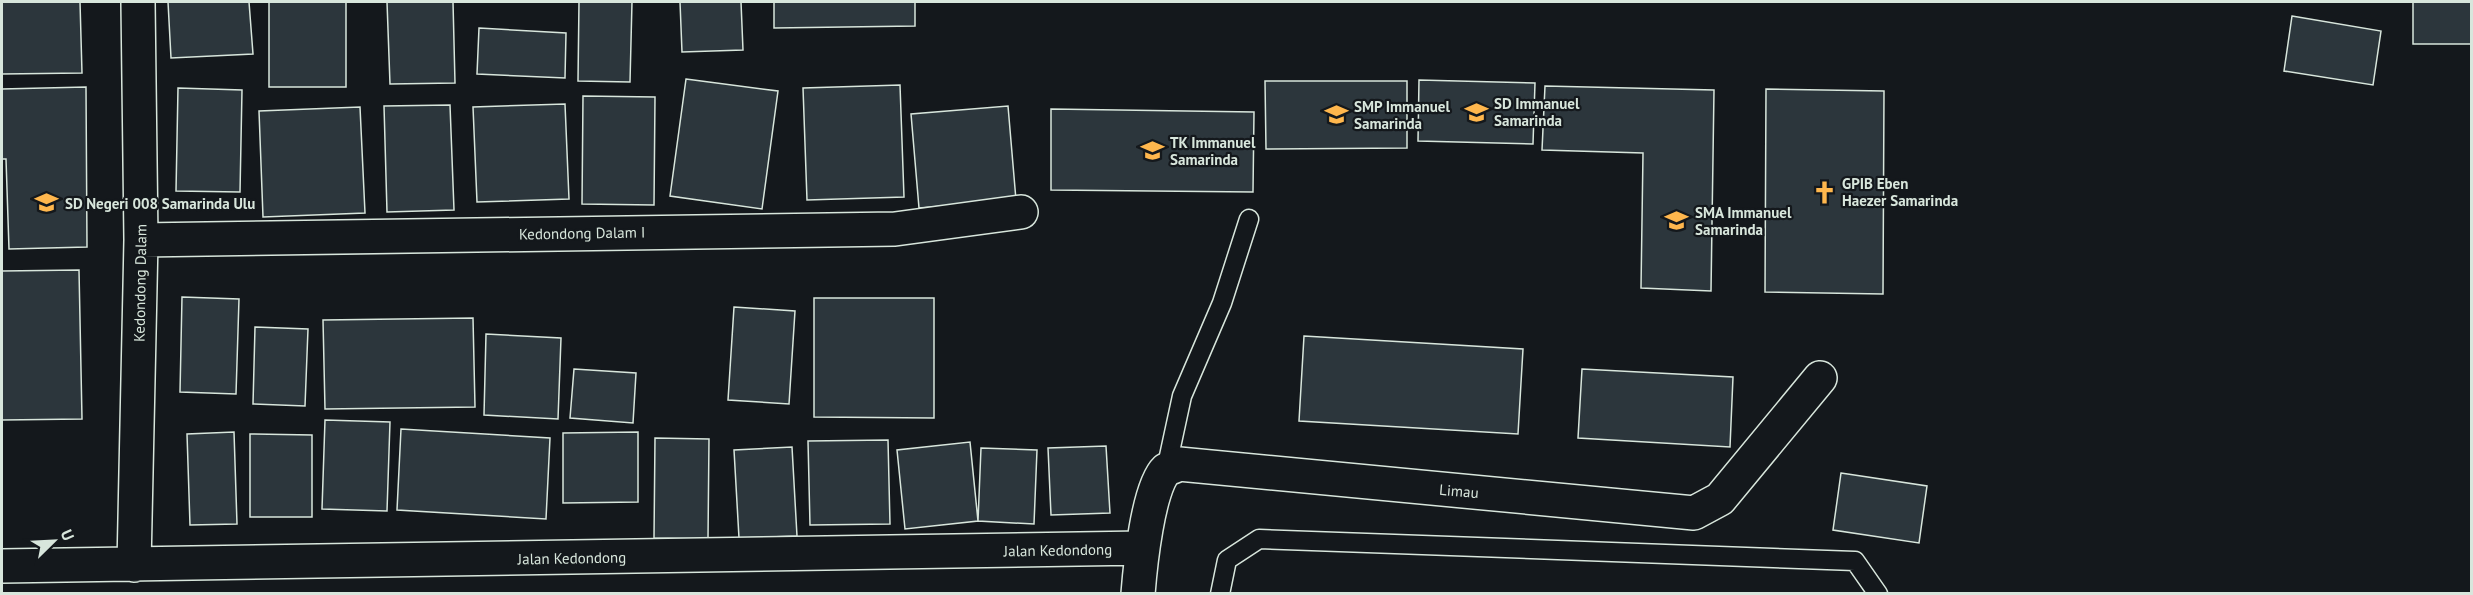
<svg xmlns="http://www.w3.org/2000/svg" width="2473" height="595" font-family="'PT Sans',sans-serif">
<style>
.building{fill:#2c363c;stroke:#d8e6dc;stroke-width:1.5}
.lines{fill:none;stroke-linecap:round;stroke-linejoin:round}
.service-casing{stroke:#d8e6dc;stroke-width:21}
.minor-casing{stroke:#d8e6dc;stroke-width:36}
.service{stroke:#14181c;stroke-width:18}
.minor{stroke:#14181c;stroke-width:33}
.labels{text-anchor:middle;dominant-baseline:central;stroke-width:4.5;stroke-linejoin:round;paint-order:stroke}
.poi-label{font-size:15px;font-weight:bold;fill:#d8e6dc;stroke:#14181c;text-anchor:start}
.street-label{font-size:15px;fill:#d8e6dc;stroke:#14181c}
</style>
<rect width="100%" height="100%" fill="#14181c"/>
<path class="building" d="M 2,2 L 80,2 L 82,73 L 2,74 Z
M 168,2 L 249,2 L 253,54 L 171,58 Z
M 269,2 L 346,2 L 346,87 L 269,87 Z
M 387,2 L 453,2 L 455,83 L 390,84 Z
M 579,2 L 632,2 L 630,82 L 578,81 Z
M 680,2 L 741,2 L 743,50 L 682,52 Z
M 774,2 L 915,2 L 915,26 L 774,28 Z
M 2413,2 L 2472,2 L 2472,44 L 2413,44 Z
M 2292,16 L 2381,31 L 2373,85 L 2284,71 Z
M 479,28 L 566,33 L 565,78 L 477,74 Z
M 686,79 L 778,91 L 762,209 L 670,196 Z
M 1419,80 L 1535,83 L 1533,144 L 1418,141 Z
M 1265,81 L 1407,81 L 1407,148 L 1266,149 Z
M 900,85 L 904,197 L 807,200 L 803,88 Z
M 1545,86 L 1714,90 L 1711,291 L 1641,288 L 1643,153 L 1542,150 Z
M 86,87 L 87,247 L 9,249 L 6,159 L 2,159 L 2,89 Z
M 178,88 L 242,90 L 240,192 L 176,191 Z
M 1766,89 L 1884,91 L 1883,294 L 1765,292 Z
M 583,96 L 655,97 L 654,205 L 582,204 Z
M 565,104 L 569,199 L 477,202 L 473,107 Z
M 450,105 L 454,210 L 387,212 L 384,106 Z
M 1008,106 L 1016,200 L 919,208 L 911,114 Z
M 360,107 L 365,213 L 263,217 L 259,111 Z
M 1051,109 L 1254,112 L 1253,192 L 1051,190 Z
M 79,270 L 82,419 L 2,420 L 2,271 Z
M 182,297 L 239,299 L 236,394 L 180,392 Z
M 814,298 L 934,298 L 934,418 L 814,417 Z
M 734,307 L 795,311 L 789,404 L 728,400 Z
M 473,318 L 475,407 L 325,409 L 323,320 Z
M 255,327 L 308,329 L 305,406 L 253,404 Z
M 486,334 L 561,338 L 558,419 L 484,415 Z
M 1304,336 L 1523,349 L 1518,434 L 1299,421 Z
M 574,369 L 636,373 L 633,423 L 570,418 Z
M 1582,369 L 1733,377 L 1730,447 L 1578,438 Z
M 325,420 L 390,422 L 387,511 L 322,509 Z
M 401,429 L 550,438 L 546,519 L 397,510 Z
M 234,432 L 237,524 L 190,525 L 187,434 Z
M 638,432 L 638,502 L 563,503 L 563,433 Z
M 250,434 L 312,435 L 312,517 L 250,517 Z
M 655,438 L 709,439 L 708,539 L 654,538 Z
M 888,440 L 890,524 L 810,525 L 808,441 Z
M 970,442 L 978,521 L 905,529 L 897,450 Z
M 1106,446 L 1110,513 L 1051,515 L 1048,448 Z
M 792,447 L 797,536 L 739,538 L 734,450 Z
M 981,448 L 1037,450 L 1034,524 L 978,521 Z
M 1841,473 L 1927,486 L 1919,543 L 1833,530 Z"/>
<g class="lines">
<defs>
<path id="service" d="M 1166,470 L 1182,396 L 1222,303 L 1249,219
M 1220,594 L 1227,560 L 1259,539 L 1855,561 L 1878,594"/>
<path id="minor" d="M 141,240 L 895,229 L 1021,212
M 134,565 L 141,240 L 138,2
M 2,566 L 1142,548
M 1138,594 C 1140,568 1148,487 1166,470 C 1169,468 1176,466 1179,464 L 1694,513 L 1720,499 L 1820,378"/>
</defs>
<use href="#service" class="service-casing"/>
<use href="#minor" class="minor-casing"/>
<use href="#service" class="service"/>
<use href="#minor" class="minor"/>
</g>
<defs>
<symbol id="school-bare" viewBox="-9 -9 18 18"><path d="M0-5L7-2L0 1L-7-2ZM-4 1L0 2.5L4 1V4Q0 6-4 4Z" fill="#ffb74d" stroke="#14181c" stroke-width="2.5" paint-order="stroke"/></symbol>
<symbol id="church-bare" viewBox="-9 -9 18 18"><path d="M-1.2-6h2.4v3.5h3.3v2.4h-3.3V6h-2.4V-.1h-3.3v-2.4h3.3Z" fill="#ffb74d" stroke="#14181c" stroke-width="2.5" paint-order="stroke"/></symbol>
</defs>
<g fill-rule="evenodd">
<use href="#school-bare" x="1460" y="96" width="33" height="33"/>
<use href="#school-bare" x="1320" y="98" width="33" height="33"/>
<use href="#school-bare" x="1136" y="134" width="33" height="33"/>
<use href="#church-bare" x="1808" y="176" width="33" height="33"/>
<use href="#school-bare" x="30" y="186" width="33" height="33"/>
<use href="#school-bare" x="1660" y="204" width="33" height="33"/>
</g>
<g class="labels">
<g class="poi-label">
<text x="1494" y="103">SD Immanuel<tspan x="1494" dy="17">Samarinda</tspan></text>
<text x="1354" y="106">SMP Immanuel<tspan x="1354" dy="17">Samarinda</tspan></text>
<text x="1170" y="142">TK Immanuel<tspan x="1170" dy="17">Samarinda</tspan></text>
<text x="1842" y="183">GPIB Eben<tspan x="1842" dy="17">Haezer Samarinda</tspan></text>
<text x="65" y="203">SD Negeri 008 Samarinda Ulu</text>
<text x="1695" y="212">SMA Immanuel<tspan x="1695" dy="17">Samarinda</tspan></text>
</g>
<g class="street-label">
<text transform="translate(582 233) rotate(-1)">Kedondong Dalam I</text>
<text transform="translate(140 283) rotate(-89)">Kedondong Dalam</text>
<text transform="translate(1459 491) rotate(5)">Limau</text>
<text transform="translate(1058 550) rotate(-1)">Jalan Kedondong</text>
<text transform="translate(572 558) rotate(-1)">Jalan Kedondong</text>
</g>
</g>
<rect width="2473" height="595" fill="none" stroke="#d8e6dc" stroke-width="6"/>
<g transform="translate(54 541) rotate(66)" stroke="#14181c" stroke-width="4.5" paint-order="stroke">
<path d="M0-4.5L10 22L0 15L-10 22Z" fill="#d8e6dc"/>
<text y="-9" font-size="16" font-weight="bold" text-anchor="middle" fill="#d8e6dc">U</text>
</g>
</svg>
